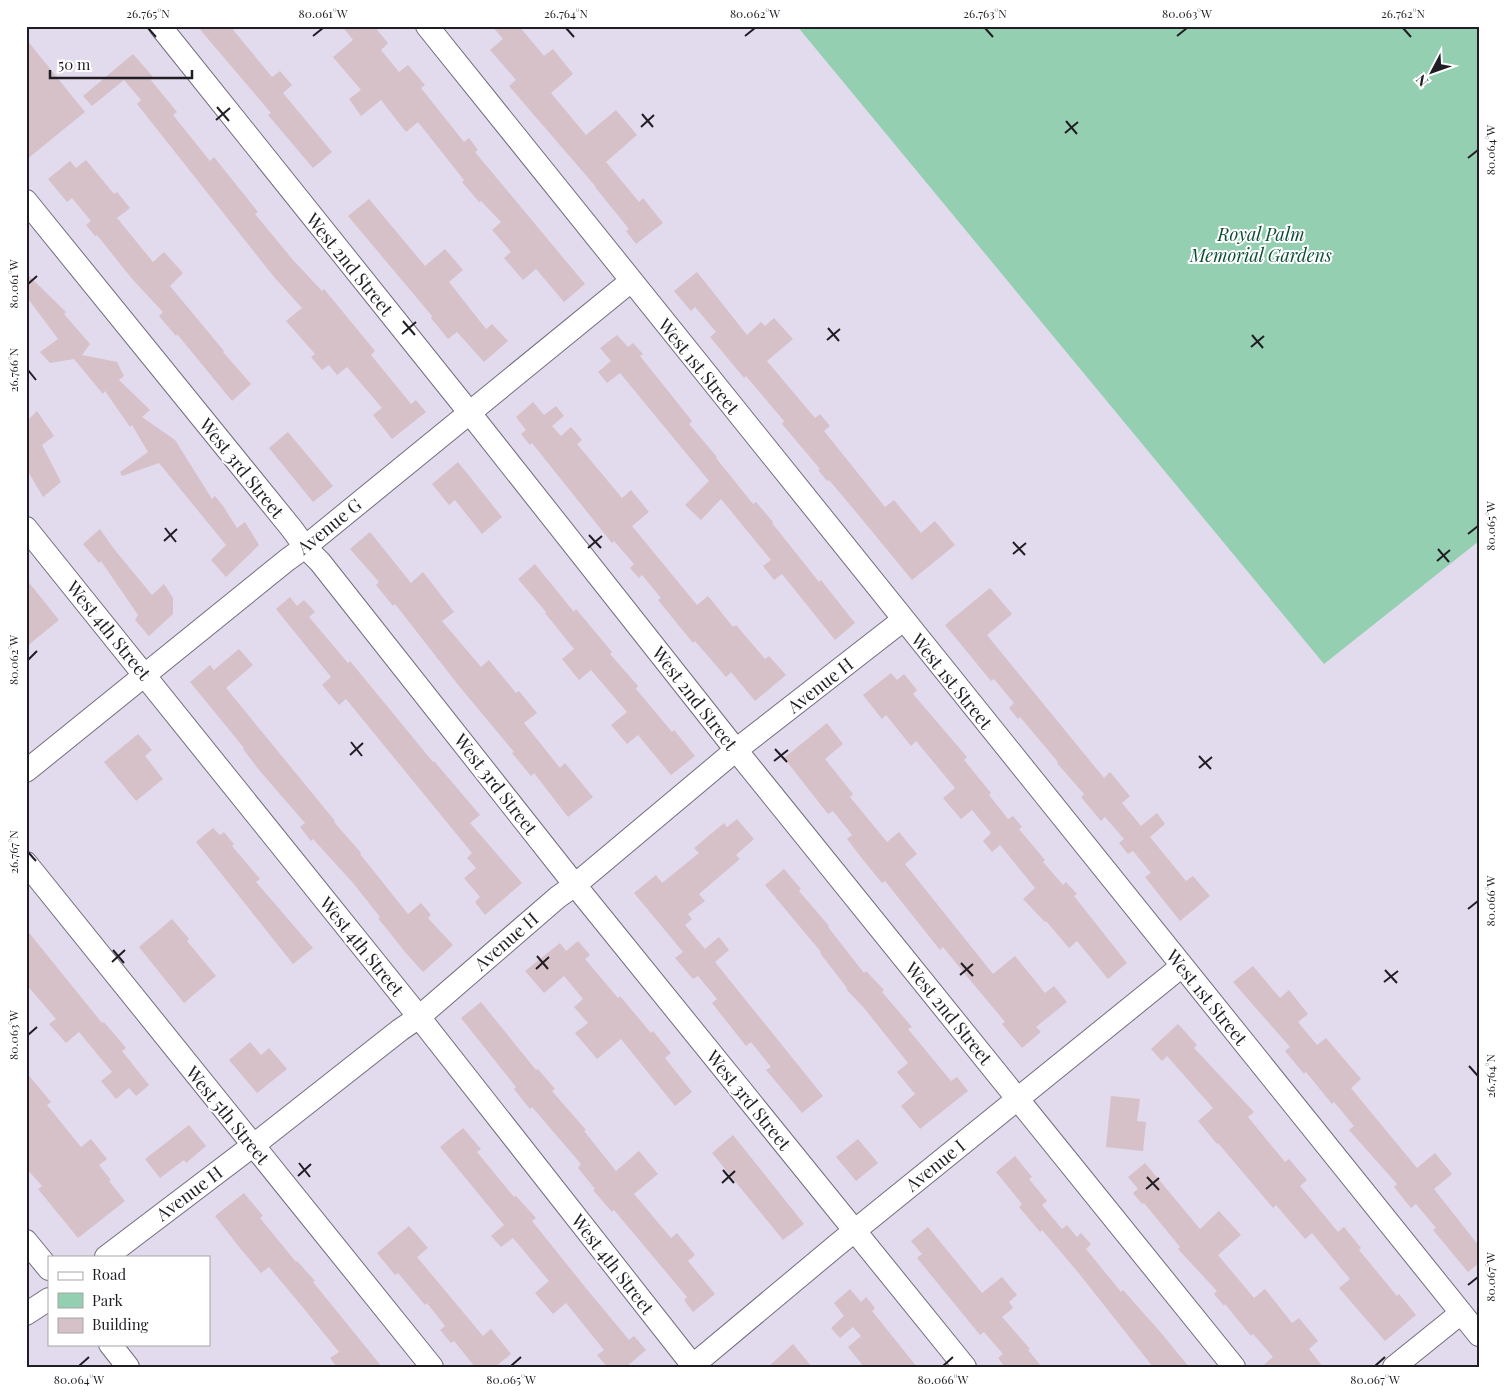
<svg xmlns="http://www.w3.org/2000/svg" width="1505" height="1393" font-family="'Playfair Display',serif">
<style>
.green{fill:#95cfb1}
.building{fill:#d5c1c7}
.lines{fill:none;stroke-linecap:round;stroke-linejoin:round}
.street-casing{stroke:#736d7c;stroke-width:24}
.street{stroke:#fff;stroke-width:22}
.ticks{fill:none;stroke:#201e24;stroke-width:2}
.labels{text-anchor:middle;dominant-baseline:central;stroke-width:4;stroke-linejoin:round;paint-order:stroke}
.park-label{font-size:18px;font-style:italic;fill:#0c4e35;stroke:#fff}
.street-label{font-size:18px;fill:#201e24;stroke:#fff}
.neatline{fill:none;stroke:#201e24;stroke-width:2}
.ticks-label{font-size:12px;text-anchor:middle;fill:#201e24}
</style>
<rect width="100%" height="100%" fill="#e2dbed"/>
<path class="green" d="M 797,26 L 1479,26 L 1479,541 L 1324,664 Z"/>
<path class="building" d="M 197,26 L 230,26 L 272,77 L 280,71 L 292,85 L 283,93 L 332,152 L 313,168 L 268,115 L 271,113 Z
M 342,26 L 374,26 L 388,43 L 381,50 L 399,72 L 408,65 L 425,85 L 421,88 L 464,142 L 469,138 L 478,150 L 475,152 L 585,284 L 564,302 L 536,269 L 523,280 L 504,258 L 511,252 L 492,230 L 501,222 L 481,201 L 479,202 L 462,182 L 464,180 L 418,122 L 406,132 L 381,100 L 361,116 L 349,99 L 361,90 L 333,57 L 353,40 Z
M 492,26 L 519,26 L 544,56 L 553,49 L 573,74 L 551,93 L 586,135 L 616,110 L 637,135 L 606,162 L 639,202 L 643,198 L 663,223 L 636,244 L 626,231 L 629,229 L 595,187 L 596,187 L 509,86 L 516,80 L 490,50 L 503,39 Z
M 26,39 L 85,112 L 26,160 Z
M 133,54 L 153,77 L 150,79 L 177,112 L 173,115 L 210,161 L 214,157 L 258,212 L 255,214 L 293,260 L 322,291 L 324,289 L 375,351 L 371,355 L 411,404 L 416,400 L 426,412 L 392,439 L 373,415 L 382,408 L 347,367 L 337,375 L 329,365 L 322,370 L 311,357 L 315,354 L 286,321 L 302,308 L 274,277 L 137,104 L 141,100 L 124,80 L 92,106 L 83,96 Z
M 86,160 L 114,194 L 117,192 L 130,208 L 117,218 L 153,262 L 164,252 L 183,273 L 170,286 L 224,351 L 223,352 L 251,384 L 232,401 L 177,334 L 176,336 L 159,316 L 163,312 L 133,280 L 97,235 L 95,236 L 86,225 L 91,221 L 72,198 L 67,202 L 48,179 L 70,161 L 76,168 Z
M 369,199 L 425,266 L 445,249 L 463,270 L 449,282 L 486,329 L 492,324 L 508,341 L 484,362 L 457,332 L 448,339 L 431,318 L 432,316 L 348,216 Z
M 697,272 L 747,335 L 761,322 L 765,326 L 774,318 L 793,339 L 767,361 L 815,418 L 820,414 L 830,426 L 824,431 L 885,507 L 894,500 L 921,533 L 935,521 L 955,545 L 912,580 L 856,512 L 829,480 L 827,481 L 818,470 L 820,469 L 782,424 L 784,421 L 746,376 L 744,378 L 710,337 L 716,332 L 695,307 L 691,311 L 674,291 Z
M 26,273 L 66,312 L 64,314 L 90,344 L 82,355 L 117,362 L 124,376 L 119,380 L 150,410 L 142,417 L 175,440 L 212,499 L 215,496 L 223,506 L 237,528 L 245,522 L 259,545 L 226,577 L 211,560 L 226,545 L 159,463 L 122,476 L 120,472 L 148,452 L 132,425 L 130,427 L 105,391 L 103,394 L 74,359 L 50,363 L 40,352 L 58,339 L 26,296 Z
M 617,335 L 628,347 L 633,343 L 643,354 L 640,356 L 692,421 L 689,424 L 717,457 L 716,458 L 753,504 L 756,502 L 773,522 L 772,523 L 819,582 L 821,580 L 855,623 L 835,640 L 782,574 L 774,580 L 763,566 L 771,560 L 721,499 L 701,520 L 685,505 L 709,481 L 620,373 L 607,383 L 598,372 L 611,361 L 600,348 Z
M 533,402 L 544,415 L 556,406 L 564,416 L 552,426 L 561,436 L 571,427 L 582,440 L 577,444 L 622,498 L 631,490 L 649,512 L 632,526 L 697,605 L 708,596 L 733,627 L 736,625 L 765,659 L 769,656 L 786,675 L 755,701 L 731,672 L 726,677 L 695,641 L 693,643 L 658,600 L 661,598 L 642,575 L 639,578 L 630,568 L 634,564 L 614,541 L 612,543 L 532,443 L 530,445 L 521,434 L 526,430 L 516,417 Z
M 37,411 L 54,436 L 42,445 L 61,482 L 43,497 L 26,468 L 26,422 Z
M 288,432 L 333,486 L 313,502 L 269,448 Z
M 458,462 L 502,517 L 482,534 L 455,500 L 449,505 L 432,484 Z
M 100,529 L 114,549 L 152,595 L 164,584 L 173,598 L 173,614 L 149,636 L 135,620 L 138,615 L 101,561 L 99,563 L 83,544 Z
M 370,532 L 411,583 L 423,572 L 454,612 L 442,621 L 481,667 L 489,660 L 516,693 L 519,691 L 537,713 L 524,723 L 560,768 L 565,763 L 593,797 L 568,817 L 534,773 L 531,776 L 512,753 L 514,752 L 459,686 L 395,604 L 393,606 L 376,585 L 379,582 L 350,549 Z
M 535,564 L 574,612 L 576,609 L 612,652 L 610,654 L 638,686 L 636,689 L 672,732 L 674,730 L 695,756 L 671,775 L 638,735 L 627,744 L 611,725 L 627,712 L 591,670 L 579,680 L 562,659 L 574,649 L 545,613 L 546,612 L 518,579 Z
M 26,579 L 59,620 L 26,647 Z
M 990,588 L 1012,614 L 987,635 L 1104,778 L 1110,772 L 1130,796 L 1122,803 L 1141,826 L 1157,813 L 1165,824 L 1150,837 L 1186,881 L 1193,876 L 1210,896 L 1180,921 L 1145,877 L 1151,873 L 1133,851 L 1128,854 L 1119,843 L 1124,839 L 1105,817 L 1101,821 L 1081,797 L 1084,794 L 1057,763 L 1058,762 L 1020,717 L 1018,719 L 1009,708 L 1014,703 L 994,679 L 991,681 L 945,625 Z
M 290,597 L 297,606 L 304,600 L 315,612 L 309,617 L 348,663 L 350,661 L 433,762 L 434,761 L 480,815 L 470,823 L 522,883 L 485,915 L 475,902 L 480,897 L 464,878 L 476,868 L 467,858 L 472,853 L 346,699 L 339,705 L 322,685 L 331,677 L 276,609 Z
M 239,649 L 253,665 L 226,688 L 335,821 L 334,822 L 361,853 L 360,854 L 408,914 L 421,903 L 431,915 L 428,918 L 453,945 L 423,972 L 405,952 L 378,918 L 380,917 L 353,883 L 313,839 L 311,841 L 300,827 L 305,823 L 259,770 L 243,749 L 244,748 L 190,682 L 210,665 L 214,670 Z
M 891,673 L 897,680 L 904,674 L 917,690 L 913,694 L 967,757 L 964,760 L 991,793 L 989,795 L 1008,819 L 1013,816 L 1022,827 L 1019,829 L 1045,860 L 1043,862 L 1063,885 L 1066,882 L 1077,894 L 1074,896 L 1127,963 L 1108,979 L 1077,941 L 1069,948 L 1046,921 L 1045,922 L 1023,899 L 1035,888 L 1000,845 L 992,852 L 983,841 L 991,833 L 972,810 L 961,819 L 943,798 L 955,788 L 916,741 L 911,746 L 886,715 L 882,719 L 863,695 Z
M 827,723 L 843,744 L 825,759 L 853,794 L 850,797 L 887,842 L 899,832 L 917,854 L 905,864 L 993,974 L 1015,956 L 1045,993 L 1054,986 L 1067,1002 L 1036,1027 L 1041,1032 L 1022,1048 L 1002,1024 L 1005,1022 L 970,980 L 943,947 L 940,950 L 885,881 L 882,883 L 864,861 L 847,839 L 852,835 L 833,811 L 828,814 L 784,758 Z
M 138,734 L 152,750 L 145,756 L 163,779 L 136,801 L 104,762 Z
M 737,819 L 754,839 L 736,855 L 740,859 L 699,894 L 705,901 L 688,914 L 692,919 L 685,925 L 705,949 L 719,937 L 729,950 L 715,962 L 823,1096 L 802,1113 L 766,1070 L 771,1067 L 751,1042 L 746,1046 L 712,1003 L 717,999 L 698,976 L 693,979 L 675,958 L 683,952 L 634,893 L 656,875 L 662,883 L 699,853 L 694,848 L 724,823 L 727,827 Z
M 213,828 L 220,835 L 224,832 L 234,844 L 232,846 L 260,879 L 256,882 L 313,948 L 293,964 L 196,842 Z
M 784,869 L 801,889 L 799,891 L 829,926 L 828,927 L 864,973 L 866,971 L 884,990 L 882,992 L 912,1027 L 908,1029 L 951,1081 L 957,1077 L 968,1091 L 920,1129 L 901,1106 L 915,1094 L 897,1072 L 908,1063 L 864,1008 L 846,989 L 847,988 L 820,953 L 821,952 L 765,885 Z
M 172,919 L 189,939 L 187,941 L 216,976 L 184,1003 L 139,947 Z
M 26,929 L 102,1023 L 104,1022 L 126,1048 L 122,1051 L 149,1085 L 136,1096 L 129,1088 L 116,1099 L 101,1081 L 112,1072 L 79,1032 L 66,1043 L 49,1024 L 56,1019 L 26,984 Z
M 578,941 L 590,955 L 585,959 L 618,998 L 620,996 L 651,1033 L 653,1031 L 671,1053 L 665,1058 L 692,1092 L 675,1106 L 621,1039 L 597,1059 L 575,1033 L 588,1023 L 574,1007 L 583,999 L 564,976 L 544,993 L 525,971 L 560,943 L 566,951 Z
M 1253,966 L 1280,998 L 1289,990 L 1308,1014 L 1298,1022 L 1317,1045 L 1326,1038 L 1361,1079 L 1351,1088 L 1417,1168 L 1435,1153 L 1452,1174 L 1434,1189 L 1479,1246 L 1479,1263 L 1468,1272 L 1433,1230 L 1436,1228 L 1416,1204 L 1411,1208 L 1394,1187 L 1397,1184 L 1349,1130 L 1354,1126 L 1334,1102 L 1332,1104 L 1306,1072 L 1304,1074 L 1285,1051 L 1290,1047 L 1233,982 Z
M 481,1002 L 536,1070 L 538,1069 L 555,1089 L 552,1091 L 586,1130 L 584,1131 L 616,1171 L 639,1151 L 658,1174 L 634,1194 L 671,1238 L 677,1233 L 695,1255 L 688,1261 L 715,1294 L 693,1312 L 684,1300 L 687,1297 L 614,1210 L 612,1212 L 593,1190 L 595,1189 L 578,1168 L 581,1164 L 532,1107 L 530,1109 L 514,1089 L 516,1087 L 461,1018 Z
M 1178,1024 L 1197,1045 L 1194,1048 L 1254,1112 L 1248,1117 L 1285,1162 L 1289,1159 L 1307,1180 L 1300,1186 L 1338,1232 L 1344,1227 L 1361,1248 L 1359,1250 L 1397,1296 L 1399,1294 L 1416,1315 L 1385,1341 L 1339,1288 L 1350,1279 L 1312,1233 L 1305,1239 L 1276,1205 L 1273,1208 L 1218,1143 L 1217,1144 L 1198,1121 L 1213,1108 L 1167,1056 L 1162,1061 L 1151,1049 Z
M 250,1042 L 261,1055 L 269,1048 L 287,1069 L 257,1093 L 229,1060 Z
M 26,1072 L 51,1102 L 47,1105 L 81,1147 L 91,1139 L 107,1159 L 99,1165 L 111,1180 L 109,1181 L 125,1201 L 78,1238 L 38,1189 L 42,1186 L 26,1168 Z
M 1111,1096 L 1140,1099 L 1137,1121 L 1146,1122 L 1143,1151 L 1106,1147 Z
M 189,1125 L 206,1146 L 186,1163 L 184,1160 L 160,1178 L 145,1159 Z
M 463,1128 L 481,1149 L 477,1152 L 514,1197 L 516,1196 L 536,1218 L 532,1221 L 585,1287 L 629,1340 L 634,1336 L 646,1350 L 626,1367 L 607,1367 L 597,1355 L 604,1350 L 566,1303 L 553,1314 L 535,1293 L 549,1281 L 513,1238 L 501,1247 L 491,1236 L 504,1225 L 440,1147 Z
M 733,1135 L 804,1224 L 783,1240 L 712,1153 Z
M 858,1139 L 878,1163 L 856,1181 L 836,1157 Z
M 1015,1156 L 1032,1177 L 1029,1179 L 1047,1201 L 1042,1205 L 1062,1229 L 1067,1225 L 1077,1237 L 1081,1233 L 1091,1244 L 1086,1249 L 1121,1292 L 1123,1290 L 1162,1334 L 1189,1367 L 1153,1367 L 1077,1271 L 1042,1230 L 1040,1232 L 1019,1207 L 1022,1204 L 996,1172 Z
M 1145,1163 L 1200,1229 L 1219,1211 L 1241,1235 L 1218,1255 L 1254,1298 L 1265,1289 L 1292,1323 L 1299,1318 L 1318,1341 L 1309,1349 L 1323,1367 L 1261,1367 L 1273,1357 L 1253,1334 L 1251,1336 L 1225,1304 L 1224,1306 L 1214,1294 L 1217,1291 L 1178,1249 L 1180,1247 L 1144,1203 L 1142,1204 L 1133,1193 L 1138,1189 L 1128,1177 Z
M 244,1193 L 263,1216 L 260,1218 L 296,1262 L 297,1261 L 315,1281 L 313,1282 L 382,1367 L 337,1367 L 330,1358 L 339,1352 L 305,1310 L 269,1267 L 261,1273 L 239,1247 L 215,1216 Z
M 409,1226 L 428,1248 L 417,1257 L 483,1336 L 491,1329 L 511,1354 L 495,1367 L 475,1367 L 454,1341 L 451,1343 L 440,1330 L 445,1326 L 427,1303 L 425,1305 L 398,1273 L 395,1275 L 377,1253 Z
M 928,1227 L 982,1293 L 1002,1277 L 1017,1295 L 1009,1302 L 1013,1308 L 1002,1317 L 1030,1349 L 1028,1350 L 1042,1367 L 1005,1367 L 998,1358 L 1003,1354 L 984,1332 L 980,1335 L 917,1258 L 922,1254 L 911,1241 Z
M 850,1289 L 861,1302 L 866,1297 L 875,1308 L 872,1311 L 917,1367 L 864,1367 L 848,1347 L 861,1336 L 853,1327 L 840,1338 L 831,1328 L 844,1316 L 834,1303 Z
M 793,1344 L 812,1367 L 768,1367 Z"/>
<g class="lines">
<defs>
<path id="street" d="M 160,26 L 469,412 L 736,750 L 1234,1367
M 427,26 L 1479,1335
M 26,201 L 292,529 L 305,547 L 320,562 L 575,885 L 965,1367
M 26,528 L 419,1017 L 694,1367
M 26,771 L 287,560 L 305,547 L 631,281
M 26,863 L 432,1367
M 26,1241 L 49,1269
M 106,1257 L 264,1137 L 400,1030 L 419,1017 L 558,897 L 575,885 L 736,750 L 903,620
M 26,1314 L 49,1299
M 110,1344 L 128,1367
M 691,1367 L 837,1245 L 1182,966
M 1394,1367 L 1461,1313"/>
</defs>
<use href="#street" class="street-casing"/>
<use href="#street" class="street"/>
</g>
<path class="ticks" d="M 148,28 L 156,37M 566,28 L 574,37M 985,28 L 993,37M 1403,28 L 1411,37M 313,36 L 323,28M 745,36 L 755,28M 1177,36 L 1187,28M 217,107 L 229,121M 642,114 L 653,127M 216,120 L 230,108M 1066,121 L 1077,134M 641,127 L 654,115M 1065,133 L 1078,122M 1468,158 L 1478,150M 28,284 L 37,276M 403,321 L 415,335M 828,328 L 839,341M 402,334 L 416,322M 1252,335 L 1263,348M 827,340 L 840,329M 1251,347 L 1264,336M 28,370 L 36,380M 165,528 L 176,542M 1468,534 L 1478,526M 589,535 L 601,548M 164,541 L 177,529M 1013,542 L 1025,555M 588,548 L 602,536M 1438,549 L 1449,562M 1013,554 L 1026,543M 1437,561 L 1450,550M 28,660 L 37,651M 351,742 L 362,756M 775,749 L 787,762M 350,755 L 363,743M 1199,756 L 1211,769M 774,761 L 788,750M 1199,768 L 1212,757M 28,852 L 36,861M 1468,909 L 1478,901M 113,950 L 124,963M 537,956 L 548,969M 112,962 L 125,950M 961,963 L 973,976M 536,969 L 549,957M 1385,970 L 1397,983M 960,975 L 973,964M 1384,982 L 1398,971M 28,1035 L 37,1027M 1469,1066 L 1478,1076M 299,1163 L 310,1177M 723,1170 L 734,1183M 298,1176 L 311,1164M 1147,1177 L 1159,1190M 722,1183 L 735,1171M 1146,1189 L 1159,1178M 1468,1285 L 1478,1277M 79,1366 L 89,1357M 511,1366 L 521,1357M 943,1366 L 953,1357M 1375,1366 L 1385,1357"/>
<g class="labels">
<g class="park-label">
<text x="1261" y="234">Royal Palm<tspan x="1261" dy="21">Memorial Gardens</tspan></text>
</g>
<g class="street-label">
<text transform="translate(350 264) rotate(51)">West 2nd Street</text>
<text transform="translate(699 366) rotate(51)">West 1st Street</text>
<text transform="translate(242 468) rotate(51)">West 3rd Street</text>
<text transform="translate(329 526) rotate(-39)">Avenue G</text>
<text transform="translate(109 630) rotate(51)">West 4th Street</text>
<text transform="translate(952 681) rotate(51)">West 1st Street</text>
<text transform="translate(820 685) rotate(-38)">Avenue H</text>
<text transform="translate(695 698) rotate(52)">West 2nd Street</text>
<text transform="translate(496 784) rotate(52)">West 3rd Street</text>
<text transform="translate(506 941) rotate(-41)">Avenue H</text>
<text transform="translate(362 946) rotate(51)">West 4th Street</text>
<text transform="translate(1207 997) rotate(51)">West 1st Street</text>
<text transform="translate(949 1013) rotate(51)">West 2nd Street</text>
<text transform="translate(749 1100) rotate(51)">West 3rd Street</text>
<text transform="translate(228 1115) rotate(51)">West 5th Street</text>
<text transform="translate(935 1165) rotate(-39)">Avenue I</text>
<text transform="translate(189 1193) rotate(-37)">Avenue H</text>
<text transform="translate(613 1264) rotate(52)">West 4th Street</text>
</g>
</g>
<rect width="1505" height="1393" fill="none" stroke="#ffffff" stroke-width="55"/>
<rect x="48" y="1256" width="162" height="90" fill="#ffffff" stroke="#a6a5a7"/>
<rect x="58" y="1272" width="25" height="8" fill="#ffffff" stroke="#a6a5a7"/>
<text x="92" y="1280" font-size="15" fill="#201e24">Road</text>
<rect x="58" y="1293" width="25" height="15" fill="#95cfb1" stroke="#a6a5a7"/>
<text x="92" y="1306" font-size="15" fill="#201e24">Park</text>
<rect x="58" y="1318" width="25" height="15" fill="#d5c1c7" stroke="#a6a5a7"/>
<text x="92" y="1330" font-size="15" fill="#201e24">Building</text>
<g transform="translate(1432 72) rotate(229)" stroke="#ffffff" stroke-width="4" paint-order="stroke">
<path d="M0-4L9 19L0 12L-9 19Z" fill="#201e24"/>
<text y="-8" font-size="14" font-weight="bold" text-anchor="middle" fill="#201e24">N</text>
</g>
<path d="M50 70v8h142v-8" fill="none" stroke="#201e24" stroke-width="2.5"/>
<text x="58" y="70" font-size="15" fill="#201e24" stroke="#ffffff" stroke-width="4" paint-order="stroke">50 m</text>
<rect x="28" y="28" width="1450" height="1338" class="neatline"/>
<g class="ticks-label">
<text x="148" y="18">26.765°N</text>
<text x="323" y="18">80.061°W</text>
<text x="566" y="18">26.764°N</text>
<text x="755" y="18">80.062°W</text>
<text x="985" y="18">26.763°N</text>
<text x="1187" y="18">80.063°W</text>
<text x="1403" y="18">26.762°N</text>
<text transform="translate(1491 150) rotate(-90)" y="4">80.064°W</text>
<text transform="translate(14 284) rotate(-90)" y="4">80.061°W</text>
<text transform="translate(14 370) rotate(-90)" y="4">26.766°N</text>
<text transform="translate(1491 526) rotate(-90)" y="4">80.065°W</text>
<text transform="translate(14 660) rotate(-90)" y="4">80.062°W</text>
<text transform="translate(14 852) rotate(-90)" y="4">26.767°N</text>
<text transform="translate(1491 901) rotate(-90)" y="4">80.066°W</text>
<text transform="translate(14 1035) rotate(-90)" y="4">80.063°W</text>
<text transform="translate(1491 1076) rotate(-90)" y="4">26.764°N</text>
<text transform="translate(1491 1277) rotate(-90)" y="4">80.067°W</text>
<text x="79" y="1384">80.064°W</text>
<text x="511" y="1384">80.065°W</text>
<text x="943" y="1384">80.066°W</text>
<text x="1375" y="1384">80.067°W</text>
</g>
</svg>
